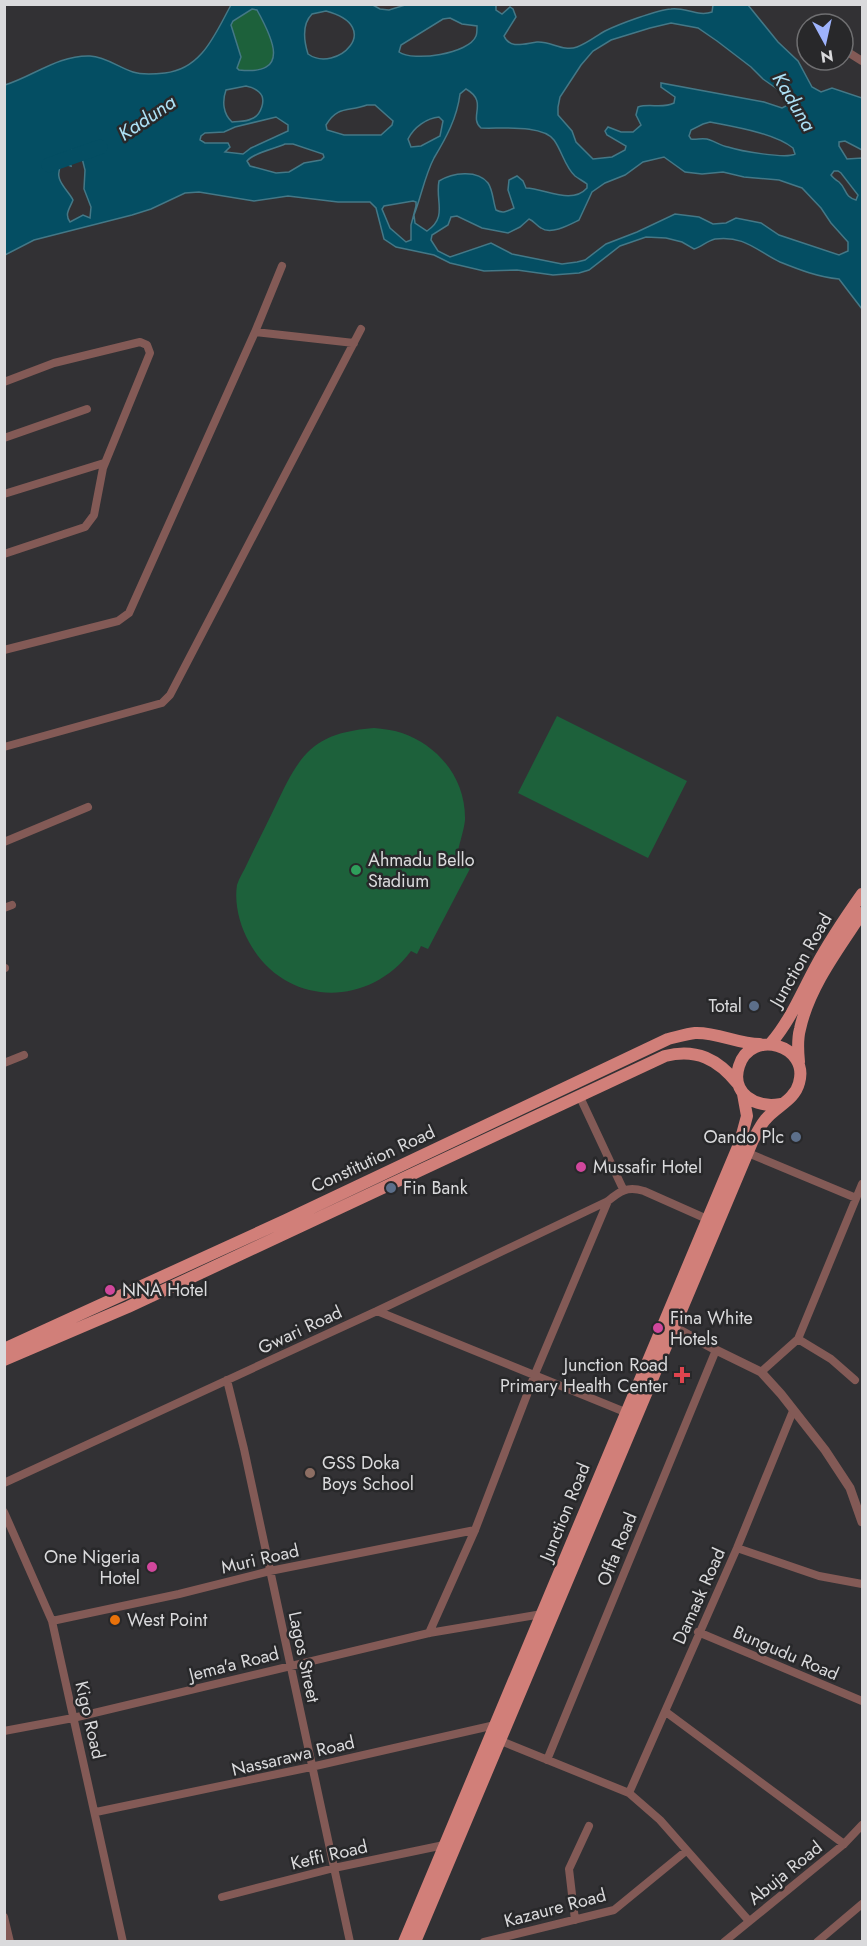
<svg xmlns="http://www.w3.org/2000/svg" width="867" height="1946" font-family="Jost,sans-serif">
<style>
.green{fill:#1d613b}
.water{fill:#044e63;stroke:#447887;stroke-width:1.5;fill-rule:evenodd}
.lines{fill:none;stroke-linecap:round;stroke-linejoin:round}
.river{stroke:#044e63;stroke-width:15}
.minor{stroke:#835a56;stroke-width:8}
.tertiary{stroke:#835a56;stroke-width:9}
.primary{stroke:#d17f79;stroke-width:12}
.leisure-dot{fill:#2e9e5b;stroke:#28282a;stroke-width:2}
.service-dot{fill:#5c6f8a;stroke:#28282a;stroke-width:2}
.hotel-dot{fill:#d1479c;stroke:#28282a;stroke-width:2}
.health-dot{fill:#e0444e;stroke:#28282a;stroke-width:2}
.education-dot{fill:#8d6e63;stroke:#28282a;stroke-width:2}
.food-dot{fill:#e8710a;stroke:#28282a;stroke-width:2}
.labels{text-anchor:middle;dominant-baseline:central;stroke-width:5;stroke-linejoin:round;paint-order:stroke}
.poi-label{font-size:18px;fill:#dadadc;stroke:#28282a;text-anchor:start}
.street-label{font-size:18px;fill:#dadadc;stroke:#28282a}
.water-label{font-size:20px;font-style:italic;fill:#ade1f6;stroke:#28282a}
</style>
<rect width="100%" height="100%" fill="#323134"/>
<path class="green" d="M 252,9 L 257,9 C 272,37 291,76 239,70 L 237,68 L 241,57 L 231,25 L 233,21 Z
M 557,716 L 687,781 L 648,858 L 518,793 Z
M 374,728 C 383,729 393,730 402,733 C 439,746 466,779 465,820 C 464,830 460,841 458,851 L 474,861 L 428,949 L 421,946 L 417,954 L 411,951 C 368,1009 284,1007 249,942 C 240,926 234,904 237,885 C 239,878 244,871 247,864 C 256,845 266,826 275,807 C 300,754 312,733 374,728 Z"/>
<path class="water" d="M 371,4 L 380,9 L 389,10 L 405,5 L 496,5 L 496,10 L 502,14 L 510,7 L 513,9 L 516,17 L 504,36 C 510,50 526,43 537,42 C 551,41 563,52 577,47 C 588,43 596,36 605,31 C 619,24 657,10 671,9 C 685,7 698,17 712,12 L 713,5 L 748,5 L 778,42 L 798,61 L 812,87 L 821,92 L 832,88 L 862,98 L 862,150 L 845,141 L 839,142 L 839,146 L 847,159 L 862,158 L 862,309 L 839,279 C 818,277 800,270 780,262 C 757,251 744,235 715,239 C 707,241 701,247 694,249 L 682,242 L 666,238 L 646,237 L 620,246 L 589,270 L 579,273 L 553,275 L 517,270 L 484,271 L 450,263 L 434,255 L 396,247 L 384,239 L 376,208 L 370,202 L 338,202 L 288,196 L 254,201 L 199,192 L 185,193 L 151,209 L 132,215 L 34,240 L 5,255 L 5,85 C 34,76 58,55 90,56 C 106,57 118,67 133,72 C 142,75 155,74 165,73 C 202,69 215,34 231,5 ZM 252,9 L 257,10 C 272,37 292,76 239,70 L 237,68 L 241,57 L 231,25 L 233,21 ZM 326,11 C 386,27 336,74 308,54 C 304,41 302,24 312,14 ZM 450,18 L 462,24 L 477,26 C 477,28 477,34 476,36 C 469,54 413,62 399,52 L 401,45 L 443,19 ZM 671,23 L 698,28 L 717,41 L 751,67 L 763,79 L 780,91 L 786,97 L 788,105 L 782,108 L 764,102 L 661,83 L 661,87 L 675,97 L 674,103 C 662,109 650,103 638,107 L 636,115 L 641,125 L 633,132 L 621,132 L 608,127 L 605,131 L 607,135 L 626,146 L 625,150 L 612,157 L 593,159 L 576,142 L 572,131 L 558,115 L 558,107 L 560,97 L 581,65 L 593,51 L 611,40 L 650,28 ZM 246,86 C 251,87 255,88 259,92 C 267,99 261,116 251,119 C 246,122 238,121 232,122 C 223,114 222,101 226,90 ZM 466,89 C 489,102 468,117 481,128 C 500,129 542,124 554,140 C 562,151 565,167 575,176 C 579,179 583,181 587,184 L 587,188 C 572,205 546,189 526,188 L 523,181 L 517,176 L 509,180 L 508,190 L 514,208 C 508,211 503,214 496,210 C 493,202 493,190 488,183 C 477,169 452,173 439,181 C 435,201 448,217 427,231 L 415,223 L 414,215 C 421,197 425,175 434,158 C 446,138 457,118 460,94 ZM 367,105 L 375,105 L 393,121 L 392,125 L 381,135 L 344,135 L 327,130 L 326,125 C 338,105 349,112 367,105 ZM 276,117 L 288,125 L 288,131 L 251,148 L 243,154 L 225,152 L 230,147 L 228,143 L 205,143 L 200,140 L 201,136 L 205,133 L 224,132 L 235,127 ZM 439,117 L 443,121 L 440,136 L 421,146 L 411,147 L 408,139 C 414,127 427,118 439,117 ZM 710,122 C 735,127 774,133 793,148 L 795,154 C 786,159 740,151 728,147 C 721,146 716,142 710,140 C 704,137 697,140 691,139 L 689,136 L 691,130 L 703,124 ZM 285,144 L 293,144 L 323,154 L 324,157 L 321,160 L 304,163 L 289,172 L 276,173 L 250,166 L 247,161 C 253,153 274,149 285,144 ZM 72,150 L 81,154 L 85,170 L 84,189 L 91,207 L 90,218 L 83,215 L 70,222 C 64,214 70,208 73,200 C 67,188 52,180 62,163 L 71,166 L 68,153 ZM 664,157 L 685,172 L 702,174 L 723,172 L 744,177 L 779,180 L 802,188 L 821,208 L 831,223 L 848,242 L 848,251 L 839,255 L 779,235 L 761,223 L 736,218 L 726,223 L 713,224 L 699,217 L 675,214 L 637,232 L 606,244 L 585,260 L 577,262 L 562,264 L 512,254 L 491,243 L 450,257 L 438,251 L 431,240 L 432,235 L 448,225 L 451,217 L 457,216 L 482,228 L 508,233 L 520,227 L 529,219 C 534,221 536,225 541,228 C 551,235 569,225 579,220 L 592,192 L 605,183 L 625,175 L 643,162 ZM 834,171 L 838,171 L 841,173 L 858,195 L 856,200 C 844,197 847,189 839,182 C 836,180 833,178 831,175 ZM 413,201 L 416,202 L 416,206 L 411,225 L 411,240 L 406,242 L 390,228 L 382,209 L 384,206 Z"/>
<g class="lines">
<path class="river" d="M 49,165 L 100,147"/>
<path class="minor" d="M 843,49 L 862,61
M 255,332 L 354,343
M 4,382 L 54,363 L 140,342 L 147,345 L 150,353 L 103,468 L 94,515 L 85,527 L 4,554
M 4,438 L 87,409
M 4,494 L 104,463
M 4,650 L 118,621 L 129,613 L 255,332 L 282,266
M 4,747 L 162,703 L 170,695 L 361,329
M 4,842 L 88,807
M 4,908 L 12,905
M 4,968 L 5,968
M 4,1063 L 24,1055
M 579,1095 L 623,1189
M 748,1153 L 856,1198
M 377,1311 L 625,1412
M 798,1339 L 831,1359 L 855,1380
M 761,1372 L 798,1339 L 862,1184
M 227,1380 L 244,1449 L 350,1942
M 4,1483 L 377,1311 L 608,1201 C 620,1191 627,1186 644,1191 L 707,1219
M 4,1512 L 52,1621 L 123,1942
M 737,1548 L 819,1576 L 862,1584
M 52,1621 L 179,1594 L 270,1571 L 475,1530
M 698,1632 L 862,1701
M 429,1633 L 475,1530 L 535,1374 L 608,1201
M 666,1712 L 844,1844
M 4,1731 L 73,1718 L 429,1633 L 542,1614
M 501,1741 L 629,1793 L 660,1820 L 749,1921
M 547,1760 L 716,1350
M 629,1793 L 737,1548 L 793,1411
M 96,1812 L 311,1767 L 495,1725
M 222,1897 L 334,1868 L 444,1845
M 4,1917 L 10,1942
M 575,1920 L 569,1869 L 589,1826
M 484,1942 L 614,1910 L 686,1851
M 724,1942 L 844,1844 L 862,1825
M 817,1942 L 862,1904"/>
<path class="tertiary" d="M 674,1327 L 716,1350 L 761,1372 L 781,1394 L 825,1450 L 850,1488 L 862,1522"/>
<path class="primary" d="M 771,1043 C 790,1021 801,994 815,968 C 829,942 845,918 862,894
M 799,1062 C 798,1052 797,1040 800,1029 C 809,987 839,948 862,913
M 4,1349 L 286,1220 L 668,1039 C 677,1037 686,1034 695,1033 C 717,1032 738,1044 760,1044
M 4,1360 L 128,1307 L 665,1056 C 696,1048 718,1059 738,1084
M 404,1942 L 740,1142 L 747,1116 L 743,1094
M 415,1942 L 753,1140 C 757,1133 760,1126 765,1120 C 775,1107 795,1100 799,1083 C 810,1045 751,1028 739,1066 C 730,1093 756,1109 780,1104"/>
</g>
<circle class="leisure-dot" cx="356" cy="870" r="6"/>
<g class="service-dot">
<circle cx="754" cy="1006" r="6"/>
<circle cx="796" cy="1137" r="6"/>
<circle cx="391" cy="1188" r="6"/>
</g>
<g class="hotel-dot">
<circle cx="581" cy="1167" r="6"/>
<circle cx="110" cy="1290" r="6"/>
<circle cx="658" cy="1328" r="6"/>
<circle cx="152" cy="1567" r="6"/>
</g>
<path class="health-dot" d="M679 1366h6v6h6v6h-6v6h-6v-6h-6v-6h6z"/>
<circle class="education-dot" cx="310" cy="1473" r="6"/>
<circle class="food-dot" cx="115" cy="1620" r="6"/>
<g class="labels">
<g class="poi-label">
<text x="368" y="860">Ahmadu Bello<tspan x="368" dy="21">Stadium</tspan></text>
<text x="742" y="1006" text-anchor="end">Total</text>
<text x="784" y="1137" text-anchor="end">Oando Plc</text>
<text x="593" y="1167">Mussafir Hotel</text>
<text x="403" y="1188">Fin Bank</text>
<text x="122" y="1290">NNA Hotel</text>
<text x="670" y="1318">Fina White<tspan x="670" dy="21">Hotels</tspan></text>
<text x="668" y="1365" text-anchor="end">Junction Road<tspan x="668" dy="21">Primary Health Center</tspan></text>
<text x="322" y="1463">GSS Doka<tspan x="322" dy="21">Boys School</tspan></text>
<text x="140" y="1557" text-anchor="end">One Nigeria<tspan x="140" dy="21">Hotel</tspan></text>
<text x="127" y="1620">West Point</text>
</g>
<g class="street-label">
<text transform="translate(801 960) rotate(-60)">Junction Road</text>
<text transform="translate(373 1159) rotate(-25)">Constitution Road</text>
<text transform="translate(300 1330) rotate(-25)">Gwari Road</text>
<text transform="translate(565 1512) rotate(-68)">Junction Road</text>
<text transform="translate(617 1549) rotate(-68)">Offa Road</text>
<text transform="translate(260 1559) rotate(-13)">Muri Road</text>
<text transform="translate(699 1596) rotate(-66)">Damask Road</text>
<text transform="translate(786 1653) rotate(23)">Bungudu Road</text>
<text transform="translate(304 1657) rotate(78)">Lagos Street</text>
<text transform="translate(234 1664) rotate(-14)">Jema'a Road</text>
<text transform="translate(90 1720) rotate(77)">Kigo Road</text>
<text transform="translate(293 1756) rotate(-13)">Nassarawa Road</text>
<text transform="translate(329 1855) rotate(-13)">Keffi Road</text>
<text transform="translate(785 1873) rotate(-39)">Abuja Road</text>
<text transform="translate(555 1908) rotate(-15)">Kazaure Road</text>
</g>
<g class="water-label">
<text transform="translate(794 102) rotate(59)">Kaduna</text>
<text transform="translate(147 118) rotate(-34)">Kaduna</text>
</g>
</g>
<rect width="867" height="1946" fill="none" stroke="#dadadc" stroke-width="12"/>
<g transform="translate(825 42) rotate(172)"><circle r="28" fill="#28282a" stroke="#6f6f71" stroke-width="1.5"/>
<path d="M0-4.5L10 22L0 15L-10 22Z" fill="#9eb3fd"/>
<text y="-9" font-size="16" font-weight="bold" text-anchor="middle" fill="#dadadc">N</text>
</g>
</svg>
